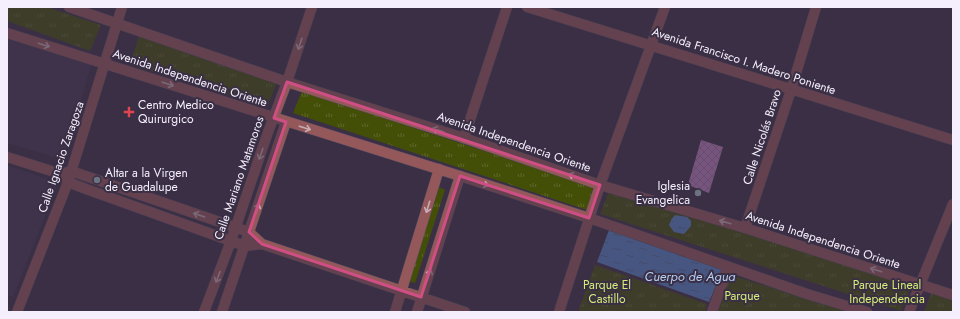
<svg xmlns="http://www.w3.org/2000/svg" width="960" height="319" font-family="Jost,sans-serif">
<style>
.built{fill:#453753}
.park{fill:url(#park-tufts)}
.water{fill:url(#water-ripples)}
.building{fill:url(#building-cross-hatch)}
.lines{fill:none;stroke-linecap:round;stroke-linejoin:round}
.minor-casing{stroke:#584e62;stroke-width:11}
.tertiary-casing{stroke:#584e62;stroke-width:11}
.minor{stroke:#94585a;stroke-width:10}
.tertiary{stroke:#94585a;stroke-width:10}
.oneway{stroke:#c9abb4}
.marked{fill:none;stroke:#cf4e84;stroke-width:3;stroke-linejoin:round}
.health-dot{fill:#e0444e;stroke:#3a2f45;stroke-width:1.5}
.worship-dot{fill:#6b7280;stroke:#3a2f45;stroke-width:1.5}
.labels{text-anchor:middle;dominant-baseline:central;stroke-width:4;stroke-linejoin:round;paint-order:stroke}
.street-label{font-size:12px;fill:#f5effd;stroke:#3a2f45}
.poi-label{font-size:12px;fill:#f5effd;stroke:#3a2f45;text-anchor:start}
.park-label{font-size:12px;fill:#d5ee77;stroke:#3a2f45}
.water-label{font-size:13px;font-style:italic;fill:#b5cdf3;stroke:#3a2f45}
</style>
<defs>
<pattern id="park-tufts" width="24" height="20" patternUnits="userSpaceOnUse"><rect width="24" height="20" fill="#434e07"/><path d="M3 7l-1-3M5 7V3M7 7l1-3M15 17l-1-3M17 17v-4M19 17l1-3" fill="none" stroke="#5f682c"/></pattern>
<pattern id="water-ripples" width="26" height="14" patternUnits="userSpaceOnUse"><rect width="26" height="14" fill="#5885ca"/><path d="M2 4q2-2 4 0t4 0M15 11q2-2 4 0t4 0" fill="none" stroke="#526d98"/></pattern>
<pattern id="building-cross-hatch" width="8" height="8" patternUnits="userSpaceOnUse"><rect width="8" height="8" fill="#c182c3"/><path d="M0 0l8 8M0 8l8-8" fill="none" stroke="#9d719f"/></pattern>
</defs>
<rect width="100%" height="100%" fill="#3a2f45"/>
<path class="built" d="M 7,39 L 91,65 L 64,160 L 7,143 Z
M 7,165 L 58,183 L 13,297 L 7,295 Z"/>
<path class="park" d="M 7,7 L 47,7 L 101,25 L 90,51 L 7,21 Z
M 139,35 L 277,83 L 267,107 L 130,65 Z
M 302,91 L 593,187 L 587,210 L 293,113 Z
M 439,187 L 445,190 L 415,283 L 407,281 Z
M 609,191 L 912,284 L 901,311 L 600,214 Z
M 595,265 L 707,304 L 705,312 L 578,312 Z
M 731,275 L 848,312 L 717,312 Z
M 931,293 L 953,300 L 953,312 L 924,312 Z"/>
<path class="water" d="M 675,215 L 687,217 L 691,221 L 691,226 L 684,234 L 674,232 L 669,225 L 671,220 Z
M 609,230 L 723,269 L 709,302 L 597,262 Z"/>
<path class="building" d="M 701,140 L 723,147 L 709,193 L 688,185 Z"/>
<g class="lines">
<defs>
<path id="minor" d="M 527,7 C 669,50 811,96 953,140
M 464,138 L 507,7
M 7,157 L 61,174 L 71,171 L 249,232 L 262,244 L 465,312
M 64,177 L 68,182 L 86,189 L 245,246 L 262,244
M 745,228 L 791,90 L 816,7
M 17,312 L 68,182 L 122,7
M 204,312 L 231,241 L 267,135 L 287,82 L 312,7
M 222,312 L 286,122
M 395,312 L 439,169
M 417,312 L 460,176
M 559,312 L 600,185 L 665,7
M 712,312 L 728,267
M 909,312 L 953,204"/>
<path id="tertiary" d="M 69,7 L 287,82 L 464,138 L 600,185 L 745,228 L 953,295
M 7,33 L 460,176 L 589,218 L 807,294 L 867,312"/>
</defs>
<use href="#minor" class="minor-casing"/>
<use href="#tertiary" class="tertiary-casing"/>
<use href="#minor" class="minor"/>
<use href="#tertiary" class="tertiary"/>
</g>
<defs><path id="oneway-shaft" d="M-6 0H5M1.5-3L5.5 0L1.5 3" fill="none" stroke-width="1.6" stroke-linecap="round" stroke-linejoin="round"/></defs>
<g class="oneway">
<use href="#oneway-shaft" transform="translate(300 44) rotate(108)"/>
<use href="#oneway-shaft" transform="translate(44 45) rotate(17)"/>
<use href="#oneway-shaft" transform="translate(168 84) rotate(18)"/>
<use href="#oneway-shaft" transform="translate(305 128) rotate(17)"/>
<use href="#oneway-shaft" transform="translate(438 130) rotate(-162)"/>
<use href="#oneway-shaft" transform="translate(261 154) rotate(109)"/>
<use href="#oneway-shaft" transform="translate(574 176) rotate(-161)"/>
<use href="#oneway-shaft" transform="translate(483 184) rotate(18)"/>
<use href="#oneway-shaft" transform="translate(428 207) rotate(107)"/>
<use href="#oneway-shaft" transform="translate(257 209) rotate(-71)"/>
<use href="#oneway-shaft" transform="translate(199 215) rotate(-161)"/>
<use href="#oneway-shaft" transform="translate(725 222) rotate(-164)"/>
<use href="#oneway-shaft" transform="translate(876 270) rotate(-162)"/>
<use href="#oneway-shaft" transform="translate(429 275) rotate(-72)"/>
<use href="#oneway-shaft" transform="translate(218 277) rotate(111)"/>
</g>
<path d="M0 0H960V319H0ZM 287,82 L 600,185 L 589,218 L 460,176 L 421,297 L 262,244 L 249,232 L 286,122 L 274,118 Z" fill="#3a2f45" fill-opacity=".55" fill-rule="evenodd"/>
<path class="marked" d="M 287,82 L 600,185 L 589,218 L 460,176 L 421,297 L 262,244 L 249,232 L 286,122 L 274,118 Z"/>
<path class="health-dot" d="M127 106h4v4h4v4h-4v4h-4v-4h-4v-4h4z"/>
<g class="worship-dot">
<circle cx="97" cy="180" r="4"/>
<circle cx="698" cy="193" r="4"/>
</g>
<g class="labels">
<g class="street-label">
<text transform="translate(744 61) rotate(18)">Avenida Francisco I. Madero Poniente</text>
<text transform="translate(190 78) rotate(18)">Avenida Independencia Oriente</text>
<text transform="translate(762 137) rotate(-72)">Calle Nicolás Bravo</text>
<text transform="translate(514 142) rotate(19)">Avenida Independencia Oriente</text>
<text transform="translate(61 157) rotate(-71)">Calle Ignacio Zaragoza</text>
<text transform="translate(239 178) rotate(-71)">Calle Mariano Matamoros</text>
<text transform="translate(823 240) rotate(18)">Avenida Independencia Oriente</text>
</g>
<g class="poi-label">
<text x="138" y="105">Centro Medico<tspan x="138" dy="14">Quirurgico</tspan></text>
<text x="105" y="173">Altar a la Virgen<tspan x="105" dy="14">de Guadalupe</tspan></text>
<text x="690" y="186" text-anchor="end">Iglesia<tspan x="690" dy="14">Evangelica</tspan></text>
</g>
<g class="park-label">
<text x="607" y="285">Parque El<tspan x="607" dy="14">Castillo</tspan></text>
<text x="887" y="285">Parque Lineal<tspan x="887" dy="14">Independencia</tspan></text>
<text x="742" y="296">Parque</text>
</g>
<g class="water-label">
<text x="690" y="276">Cuerpo de Agua</text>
</g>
</g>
<rect width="960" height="319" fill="none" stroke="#f5effd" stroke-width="16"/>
</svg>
